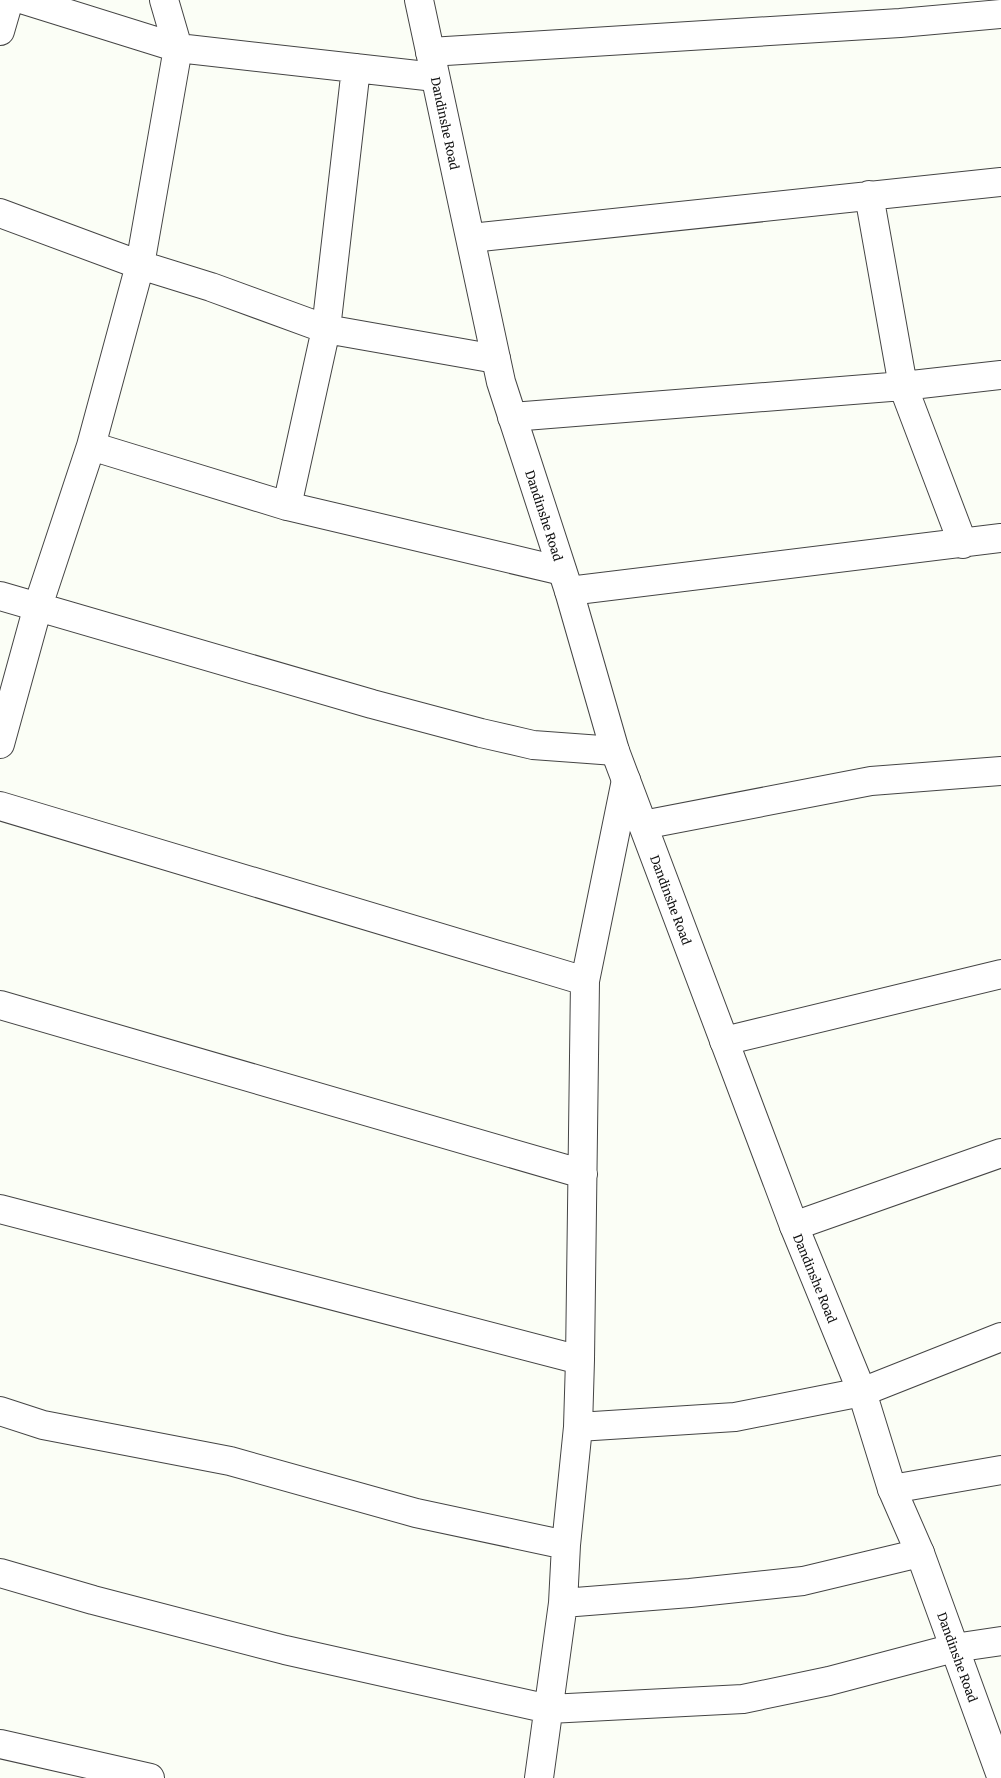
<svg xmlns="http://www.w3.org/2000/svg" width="1001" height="1778" font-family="Merriweather,serif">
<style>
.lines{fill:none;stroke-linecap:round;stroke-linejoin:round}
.minor-casing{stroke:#444;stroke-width:30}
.tertiary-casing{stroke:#444;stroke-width:30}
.minor{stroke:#fff;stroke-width:28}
.tertiary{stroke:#fff;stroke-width:28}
.labels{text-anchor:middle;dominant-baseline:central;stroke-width:5;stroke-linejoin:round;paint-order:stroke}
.street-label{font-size:12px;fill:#111;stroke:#fff}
</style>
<rect width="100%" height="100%" fill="#fbfef6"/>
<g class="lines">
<defs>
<path id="minor" d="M 24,0 L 178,48 L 435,77
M 0,31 L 9,0
M 430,52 L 900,23 L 1001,14
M 869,195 L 903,386 L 963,544
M 0,213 L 140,265 L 211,287 L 326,329 L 496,359
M 471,238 L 1001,182
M 512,417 L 903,386 L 1001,375
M 91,446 L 287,506 L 562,571
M 287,506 L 326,329 L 356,68
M 569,591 L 1001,538
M 0,596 L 372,704 L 481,733 L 533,745 L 615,751
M 0,744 L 38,606 L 91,446 L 140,265 L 178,48 L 164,0
M 0,806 L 585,981
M 643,825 L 871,781 L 1001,771
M 0,1005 L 583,1174
M 724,1041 L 1001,974
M 0,1209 L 580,1360
M 794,1226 L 1001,1153
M 0,1411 L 43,1425 L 230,1461 L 416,1513 L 566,1545
M 578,1427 L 735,1417 L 862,1392 L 1001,1337
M 892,1489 L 1001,1470
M 0,1573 L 93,1600 L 285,1650 L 549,1709 L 743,1699 L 829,1681 L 954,1648 L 1001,1641
M 563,1603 L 690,1593 L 803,1581 L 920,1553
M 0,1744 L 150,1778
M 539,1778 L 563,1603 L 566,1545 L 578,1427 L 580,1360 L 585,981 L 626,780"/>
<g id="tertiary">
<path id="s1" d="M 419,0 L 501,382 L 569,591 L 615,751 L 794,1226 L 862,1392 L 892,1489 L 920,1553 L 1001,1776"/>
</g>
</defs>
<use href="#minor" class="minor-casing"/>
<use href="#tertiary" class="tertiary-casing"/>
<use href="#minor" class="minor"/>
<use href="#tertiary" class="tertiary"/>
</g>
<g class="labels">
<g class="street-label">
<text stroke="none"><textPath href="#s1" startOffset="126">Dandinshe Road</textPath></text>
<text stroke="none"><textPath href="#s1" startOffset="531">Dandinshe Road</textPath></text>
<text stroke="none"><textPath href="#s1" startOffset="936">Dandinshe Road</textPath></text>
<text stroke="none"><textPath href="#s1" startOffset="1341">Dandinshe Road</textPath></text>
<text stroke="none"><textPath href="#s1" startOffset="1746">Dandinshe Road</textPath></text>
</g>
</g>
</svg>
